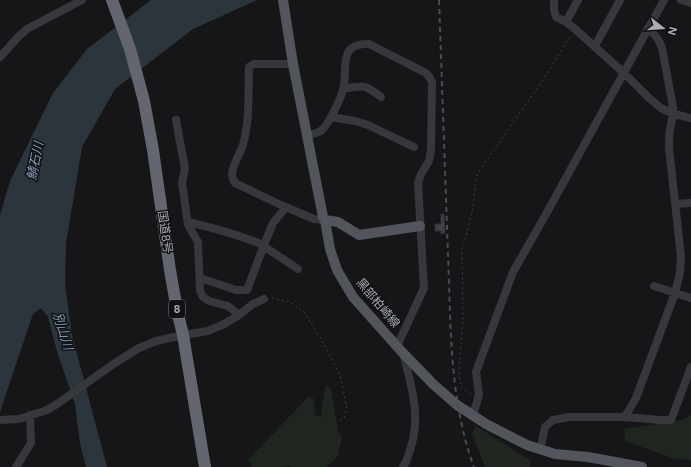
<svg xmlns="http://www.w3.org/2000/svg" width="691" height="467" font-family="'DM Sans','Noto Sans JP',sans-serif">
<style>
.green{fill:#1e261f}
.water{fill:#2c353c}
.building{fill:#404145;stroke:#303034}
.lines{fill:none;stroke-linecap:round;stroke-linejoin:round}
.path{stroke:#3d3f44;stroke-width:1;stroke-dasharray:2 3;stroke-linecap:butt}
.minor{stroke:#37383d;stroke-width:8}
.major{stroke:#53555c;stroke-width:10}
.highway{stroke:#63666e;stroke-width:12}
.rail{stroke:#4a4c52;stroke-width:2;stroke-dasharray:5 4;stroke-linecap:butt}
.labels{text-anchor:middle;dominant-baseline:central;stroke-width:3;stroke-linejoin:round;paint-order:stroke}
.shield{fill:#111113;stroke:#7b7e86;stroke-width:1}
.shield-label{font-size:11px;font-weight:bold;fill:#a8adb8}
.street-label{font-size:12px;fill:#a8adb8;stroke:#111113}
.water-label{font-size:13px;font-style:italic;fill:#7f9bb3;stroke:#111113}
</style>
<rect width="100%" height="100%" fill="#161618"/>
<path class="green" d="M 325,386 L 331,388 L 338,431 L 342,437 L 338,456 L 327,467 L 292,467 L 290,466 L 282,467 L 252,467 L 248,460 L 309,396 L 314,399 L 315,415 L 321,417 Z
M 691,415 L 691,460 L 675,459 L 625,441 L 624,429 L 683,420 Z
M 476,426 L 530,460 L 530,467 L 485,467 L 472,433 Z"/>
<path class="water" d="M 151,0 L 257,0 L 193,29 L 115,89 L 82,147 L 66,243 L 65,285 L 72,335 L 107,467 L 86,467 L 80,444 L 75,404 L 58,355 L 48,317 L 41,308 L 33,314 L 0,412 L 0,215 L 10,181 L 53,93 L 87,49 Z"/>
<path class="building" d="M 441,214 L 444,214 L 445,233 L 441,234 L 441,231 L 435,231 L 435,224 L 441,224 Z"/>
<g class="lines">
<path class="path" d="M 272,298 L 290,302 L 304,312 L 324,344 L 340,375 L 347,409 L 344,418 L 340,420
M 471,394 L 462,388 L 459,376 L 460,355 L 463,322 L 462,251 L 472,212 L 476,179 L 479,171 L 543,80 L 571,35"/>
<path class="minor" d="M 554,0 L 554,10 L 556,17 L 566,22 L 575,29 L 624,73 L 649,98 L 661,108 L 674,114 L 691,118
M 681,0 L 691,3
M 566,22 L 578,0
M 595,46 L 620,0
M 0,57 L 18,37 L 27,29 L 82,0
M 293,64 L 254,64 L 249,67 C 248,94 250,119 243,145 C 240,153 232,167 232,174 C 232,177 233,180 235,183 L 281,205 L 314,219 L 325,220
M 343,89 C 363,85 365,84 381,97
M 331,117 L 355,121 L 368,125 L 414,147
M 176,120 L 185,169 L 182,182 L 188,225 L 198,242 L 200,291 L 203,297 L 209,301 L 228,306 L 239,315
M 307,135 C 311,134 316,134 319,132 C 328,128 342,96 344,86 C 347,65 339,43 369,44 L 426,73 L 430,78 L 432,82 L 431,150 L 429,161 L 421,174 L 418,183 L 424,288 L 397,346
M 675,204 L 691,203
M 188,222 C 214,228 239,235 264,245 L 265,247 L 298,269
M 200,278 L 236,290 L 247,290 L 264,245 L 273,223 L 286,207
M 654,286 L 691,298
M 403,353 C 411,385 421,414 411,447 C 409,454 407,461 403,467
M 473,415 L 479,395 L 476,372 L 513,272 L 545,216 L 643,38 L 664,0
M 625,417 L 636,398 L 675,293 L 680,273 L 681,257 L 669,148 C 669,140 669,132 671,124 C 672,117 674,115 673,107 L 662,48 C 659,39 655,35 648,28
M 0,420 L 19,419 L 47,410 L 57,404 L 115,363 L 139,348 L 156,341 L 183,335 L 208,331 L 224,324 L 239,315 L 253,304 L 264,299
M 540,450 L 545,427 L 553,420 L 569,417 L 625,417 L 661,420 L 671,420 L 691,367
M 16,467 L 31,443 L 30,415"/>
<path class="major" d="M 283,0 L 293,64 L 323,217 L 325,220 L 330,249 L 337,270 L 353,297 L 402,352 L 433,384 L 457,405 L 486,424 L 527,445 L 555,454 L 588,457 L 642,467
M 325,220 L 338,222 L 359,235 L 420,226"/>
<path class="highway" d="M 112,0 L 130,49 L 144,101 L 153,150 L 170,270 L 177,310 L 183,335 L 205,467"/>
<path class="rail" d="M 439,0 C 442,85 445,170 448,255 C 451,325 449,400 474,467"/>
</g>
<g class="labels">
<rect class="shield" x="169" y="300" width="16" height="18" rx="3"/>
<g class="shield-label">
<text x="177" y="309">8</text>
</g>
<g class="street-label">
<text transform="translate(165 232) rotate(82)">国道8号</text>
<text transform="translate(378 303) rotate(50)">黒部柏崎線</text>
</g>
<g class="water-label">
<text transform="translate(35 161) rotate(-79)">鯖石川</text>
<text transform="translate(63 331) rotate(73)">別山川</text>
</g>
</g>
<g transform="translate(663 28) rotate(107)" stroke="#111113" stroke-width="3" paint-order="stroke">
<path d="M0-3L7 15L0 10L-7 15Z" fill="#a8adb8"/>
<text y="-6" font-size="11" font-weight="bold" text-anchor="middle" fill="#a8adb8">N</text>
</g>
</svg>
